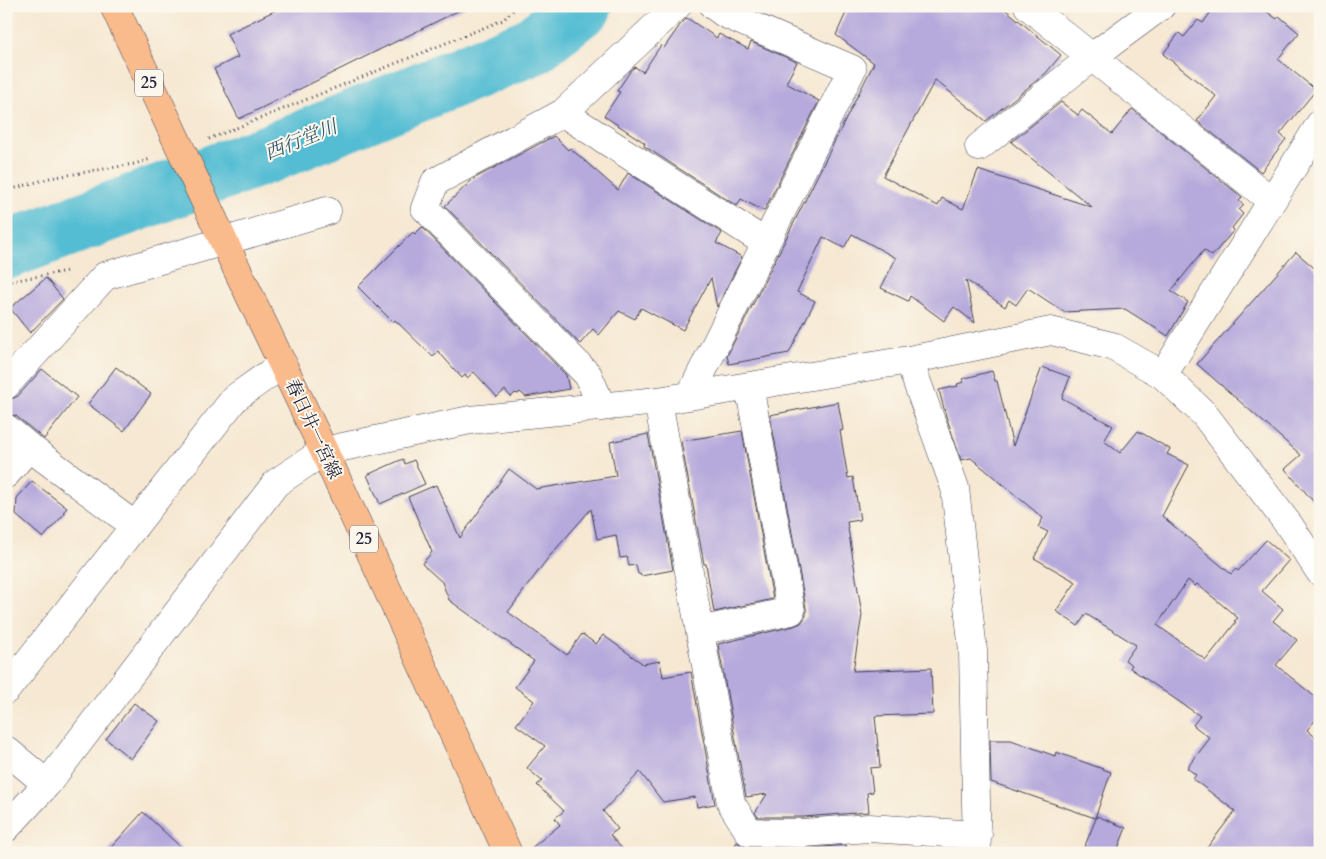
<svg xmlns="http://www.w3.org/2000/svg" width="1326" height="859" font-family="Cardo,'Noto Serif JP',serif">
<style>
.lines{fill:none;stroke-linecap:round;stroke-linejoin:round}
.river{stroke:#55bdd3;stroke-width:59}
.building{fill:#b6a9dc;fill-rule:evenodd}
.street-casing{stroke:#424052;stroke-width:29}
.primary-casing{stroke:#424052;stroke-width:29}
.path{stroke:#424052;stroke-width:3;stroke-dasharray:1 4;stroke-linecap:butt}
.street{stroke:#fff;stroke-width:28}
.primary{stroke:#fabb8c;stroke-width:28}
.labels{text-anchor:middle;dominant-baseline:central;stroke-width:4;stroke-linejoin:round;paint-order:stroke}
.shield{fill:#fbf7ec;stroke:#636270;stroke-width:1}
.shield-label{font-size:16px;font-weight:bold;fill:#22223b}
.street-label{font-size:18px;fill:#22223b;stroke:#fbf7ec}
.water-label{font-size:19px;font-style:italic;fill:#345870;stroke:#fbf7ec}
</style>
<rect width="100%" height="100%" fill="#fbf7ec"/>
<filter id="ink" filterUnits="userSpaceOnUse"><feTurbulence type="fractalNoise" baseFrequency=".02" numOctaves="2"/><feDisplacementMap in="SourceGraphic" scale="10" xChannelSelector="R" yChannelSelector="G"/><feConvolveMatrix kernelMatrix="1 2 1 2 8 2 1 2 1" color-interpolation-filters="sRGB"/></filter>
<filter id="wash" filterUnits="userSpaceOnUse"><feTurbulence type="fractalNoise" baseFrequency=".0096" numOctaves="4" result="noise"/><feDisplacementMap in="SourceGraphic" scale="20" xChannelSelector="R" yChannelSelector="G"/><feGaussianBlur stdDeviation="1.12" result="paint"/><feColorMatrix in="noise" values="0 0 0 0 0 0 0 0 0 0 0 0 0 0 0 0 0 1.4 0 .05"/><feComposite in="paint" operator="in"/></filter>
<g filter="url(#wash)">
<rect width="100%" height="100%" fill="#f6e8d2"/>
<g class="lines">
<path class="river" d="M 6,250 L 273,152 L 532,46 L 583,6"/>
</g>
<g id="blocks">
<path class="building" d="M 284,6 L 468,6 L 239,119 L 214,69 L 238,57 L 227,34 Z
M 849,6 L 1001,6 L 1061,55 L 1046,73 L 986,121 L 935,80 L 883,176 L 938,206 L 942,198 L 963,209 L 978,170 L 1092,207 L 1011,142 L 1061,102 L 1078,115 L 1082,110 L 1112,134 L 1132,109 L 1242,197 L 1239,201 L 1244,205 L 1239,210 L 1243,214 L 1232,228 L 1234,230 L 1212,256 L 1204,250 L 1171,291 L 1188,302 L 1168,336 L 1125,309 L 1064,312 L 1028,288 L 1016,305 L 1009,300 L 1005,307 L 966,280 L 975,323 L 954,307 L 944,321 L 910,296 L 908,301 L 881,288 L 896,258 L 852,234 L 844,248 L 823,237 L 797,292 L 815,301 L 789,353 L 729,364 L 727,356 L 874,63 L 836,35 Z
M 1215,6 L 1259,6 L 1277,19 L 1279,16 L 1299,33 L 1278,59 L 1316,90 L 1280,134 L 1286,139 L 1261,172 L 1197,121 L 1216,96 L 1163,54 L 1179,33 L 1184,37 L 1198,20 L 1203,23 Z
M 687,18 L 717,38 L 719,34 L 748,49 L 751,42 L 797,62 L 786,83 L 819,101 L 764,211 L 741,199 L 737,206 L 644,146 L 645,143 L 604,116 L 620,92 L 617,91 L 631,70 L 635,67 L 643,72 L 661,45 L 664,48 L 680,25 Z
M 554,136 L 568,150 L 570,148 L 618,190 L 628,173 L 722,233 L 716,243 L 742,257 L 717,307 L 711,278 L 683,330 L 641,308 L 635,319 L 619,311 L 599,335 L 593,329 L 580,344 L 445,206 L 473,179 Z
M 422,227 L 566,375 L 569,389 L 526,397 L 520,392 L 518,394 L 515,393 L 511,397 L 505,390 L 497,397 L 474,372 L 467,378 L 465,375 L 462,378 L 438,351 L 433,357 L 395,320 L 393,322 L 358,287 L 413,232 L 415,234 Z
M 1296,252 L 1320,273 L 1320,509 L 1285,469 L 1301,455 L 1197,364 Z
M 46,278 L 63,299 L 30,333 L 10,308 Z
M 116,367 L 151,394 L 124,431 L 88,404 Z
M 1042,367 L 1070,377 L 1062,398 L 1113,426 L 1104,441 L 1120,453 L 1138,431 L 1170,449 L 1167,454 L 1189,465 L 1162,516 L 1231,574 L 1236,569 L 1238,571 L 1266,540 L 1289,560 L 1262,591 L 1283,609 L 1273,621 L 1297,640 L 1276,665 L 1320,701 L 1320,715 L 1307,730 L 1320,741 L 1320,853 L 1203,853 L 1235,811 L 1193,779 L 1196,775 L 1187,768 L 1210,738 L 1193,725 L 1200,716 L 1130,668 L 1132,665 L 1125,660 L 1136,645 L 1086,614 L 1078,626 L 1056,611 L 1076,582 L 1034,558 L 1048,532 L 1038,527 L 1043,518 L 971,458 L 961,460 L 946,416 L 939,390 L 958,386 L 957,384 L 964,382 L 962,379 L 992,371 L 995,381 L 997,381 L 1013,446 ZM 1188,580 L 1195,586 L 1197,584 L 1238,618 L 1234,621 L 1236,622 L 1206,660 L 1157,625 Z
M 42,369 L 77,397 L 44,439 L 16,416 L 6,413 L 6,404 L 9,400 L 18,396 Z
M 838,402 L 843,430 L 840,431 L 848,478 L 853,477 L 860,520 L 847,522 L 862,615 L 853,671 L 931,668 L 933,714 L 875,716 L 880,767 L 870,768 L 873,792 L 867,793 L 869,812 L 803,817 L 758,817 L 755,813 L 767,794 L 746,797 L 718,644 L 794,626 L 801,623 L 806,616 L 806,608 L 770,415 Z
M 742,431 L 773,599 L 714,612 L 706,564 L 704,564 L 681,441 Z
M 648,434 L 673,570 L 641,576 L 640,574 L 638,574 L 636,565 L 629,566 L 627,557 L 620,558 L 616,535 L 597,539 L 591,509 L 548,558 L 508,612 L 567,655 L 582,634 L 596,644 L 603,635 L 643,664 L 660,661 L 663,677 L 691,672 L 715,804 L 697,807 L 695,797 L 663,802 L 640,772 L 603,811 L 618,829 L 610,835 L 626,853 L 525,853 L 560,825 L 555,818 L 564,811 L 537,785 L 542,781 L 527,768 L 545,746 L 516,725 L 534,701 L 515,687 L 534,661 L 449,600 L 442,582 L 422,564 L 432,552 L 408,497 L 436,485 L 460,538 L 509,469 L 536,489 L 616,476 L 610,442 Z
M 403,459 L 405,464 L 414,460 L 425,484 L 380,504 L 367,475 Z
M 32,481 L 67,508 L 63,512 L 65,513 L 43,538 L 16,515 L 17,498 Z
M 134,703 L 159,721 L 131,759 L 106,739 Z
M 990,740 L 1011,740 L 1055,756 L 1056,752 L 1111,772 L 1095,818 L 991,782 Z
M 143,812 L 187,853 L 106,853 Z
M 1097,816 L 1126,828 L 1116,853 L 1082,853 Z
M 737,842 L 742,846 L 749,848 L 803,849 L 846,845 L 846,853 L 730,853 Z"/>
</g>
</g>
<g filter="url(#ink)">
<use href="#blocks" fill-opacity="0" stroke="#424052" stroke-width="1"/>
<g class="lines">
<defs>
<path id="street" d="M 1028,6 L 1272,201
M 563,113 L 766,243
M 979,147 L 1092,57 L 1161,6
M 909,360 L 955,488 L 973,651 L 977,852
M 1163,375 L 1320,124
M 6,385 L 105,276 L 327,211
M 690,396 L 852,69 L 725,14 L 714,6
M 658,401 L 731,803 L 749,832 L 803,833 L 869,828 L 978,835
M 602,407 L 588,375 L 425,208 L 435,182 L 563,113 L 677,6
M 6,428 L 29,447 L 6,474
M 29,447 L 135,526
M 700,631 L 791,611 L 749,386
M 6,690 L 235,398 L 283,364
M 6,750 L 47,784
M 6,828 L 47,784 L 276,483 L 324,451 L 470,420 L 658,401 L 909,360 L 1051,331 L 1112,346 L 1163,375 L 1204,414 L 1289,525 L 1320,572"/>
<path id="primary" d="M 114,6 L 224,242 L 324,451 L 508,853"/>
</defs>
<use href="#street" class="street-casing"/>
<use href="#primary" class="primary-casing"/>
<path class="path" d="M 209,139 L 503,20 L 517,6
M 6,191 L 50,178 L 134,164 L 151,159
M 6,282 L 67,271"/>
<use href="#street" class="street"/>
<use href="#primary" class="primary"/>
</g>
</g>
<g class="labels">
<g class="shield">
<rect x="135" y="69.5" width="28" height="27" rx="4"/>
<rect x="350" y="525.5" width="28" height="27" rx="4"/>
</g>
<g class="shield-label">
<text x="149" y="83">25</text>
<text x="364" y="539">25</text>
</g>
<g class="street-label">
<text transform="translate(313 429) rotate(65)">春日井一宮線</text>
</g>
<g class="water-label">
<text transform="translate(301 140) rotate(-22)">西行堂川</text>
</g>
</g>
<rect width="1326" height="859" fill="none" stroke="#fbf7ec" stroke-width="25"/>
</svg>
